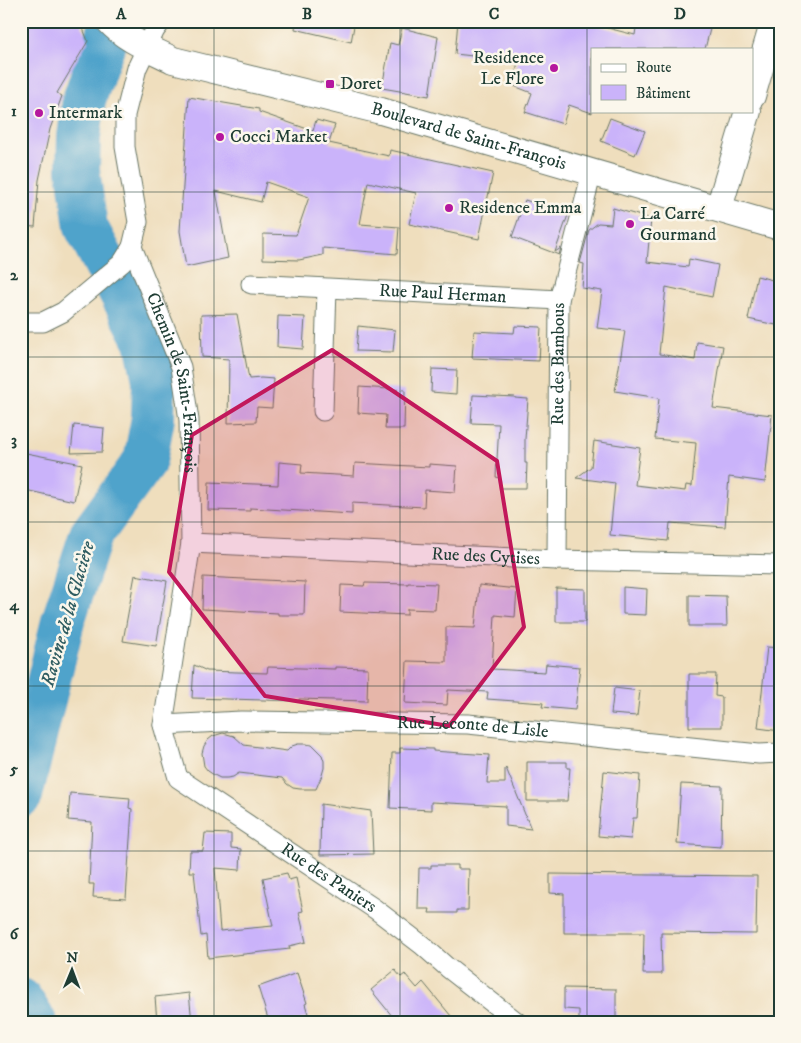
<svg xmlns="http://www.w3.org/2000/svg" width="801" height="1043" font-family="'IM FELL DW Pica',serif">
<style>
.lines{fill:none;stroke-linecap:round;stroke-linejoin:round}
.river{stroke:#50a3cb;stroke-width:44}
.building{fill:#cab3fa}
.street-casing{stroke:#687564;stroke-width:21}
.secondary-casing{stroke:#687564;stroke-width:28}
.street{stroke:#fff;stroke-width:19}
.secondary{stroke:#fff;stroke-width:26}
.marked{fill:#c2185b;fill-opacity:0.2;stroke:#c2185b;stroke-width:4;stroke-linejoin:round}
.grid{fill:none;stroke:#1f3d34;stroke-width:1;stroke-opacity:0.55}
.poi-dot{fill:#b5179e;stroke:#fbf7ec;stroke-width:2}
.labels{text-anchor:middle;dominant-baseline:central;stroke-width:5;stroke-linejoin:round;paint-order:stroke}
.poi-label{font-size:18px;fill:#1f3d34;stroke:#fbf7ec;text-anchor:start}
.street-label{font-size:18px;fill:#1f3d34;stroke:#fbf7ec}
.water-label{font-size:19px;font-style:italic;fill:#2e5c61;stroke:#fbf7ec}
.neatline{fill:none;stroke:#1f3d34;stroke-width:2}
.grid-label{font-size:16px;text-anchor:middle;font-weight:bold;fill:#1f3d34}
</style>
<rect width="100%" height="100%" fill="#fbf7ec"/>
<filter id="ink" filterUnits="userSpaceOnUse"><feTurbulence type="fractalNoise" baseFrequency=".02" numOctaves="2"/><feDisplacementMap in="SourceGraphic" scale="10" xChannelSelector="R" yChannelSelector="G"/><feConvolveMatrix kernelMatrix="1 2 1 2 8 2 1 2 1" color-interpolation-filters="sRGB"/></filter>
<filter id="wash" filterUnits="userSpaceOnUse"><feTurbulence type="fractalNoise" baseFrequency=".0096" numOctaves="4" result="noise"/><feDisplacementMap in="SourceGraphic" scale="20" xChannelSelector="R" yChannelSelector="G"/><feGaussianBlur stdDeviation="1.12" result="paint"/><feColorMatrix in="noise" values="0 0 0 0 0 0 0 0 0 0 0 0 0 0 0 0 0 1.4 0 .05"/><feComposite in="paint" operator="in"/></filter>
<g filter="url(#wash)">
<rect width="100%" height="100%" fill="#efdebd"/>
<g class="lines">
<path class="river" d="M 21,795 L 63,621 L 91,535 L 145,461 L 153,418 L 154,380 L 146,341 L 86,227 L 78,170 L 79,137 L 84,100 L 99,56 L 114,21
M 21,1000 L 35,1022"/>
</g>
<g id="blocks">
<path class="building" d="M 21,21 L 80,21 L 88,41 L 57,93 L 62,96 L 50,129 L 39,180 L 35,227 L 21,226 Z
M 296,21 L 355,21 L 351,42 L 295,29 Z
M 458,21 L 580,21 L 635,35 L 637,21 L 712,21 L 705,49 L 592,49 L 592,113 L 569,105 L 563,124 L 525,112 L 532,93 L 514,86 L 518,61 L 455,54 Z
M 402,28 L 438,37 L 429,96 L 382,88 L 390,43 L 398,45 Z
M 189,97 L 259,109 L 259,112 L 313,131 L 316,120 L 335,125 L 329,143 L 389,156 L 390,150 L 493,173 L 479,239 L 409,224 L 416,193 L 368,182 L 360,224 L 399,227 L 397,254 L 323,248 L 323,255 L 299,260 L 263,259 L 263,234 L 296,235 L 309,197 L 266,182 L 261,202 L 216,191 L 228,258 L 186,267 L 180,231 Z
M 610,118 L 645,131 L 635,155 L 601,141 Z
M 525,200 L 568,215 L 555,252 L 561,248 L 559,255 L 512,237 Z
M 613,208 L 651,219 L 647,262 L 688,267 L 689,259 L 718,265 L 712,297 L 666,287 L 659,354 L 695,360 L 697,342 L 723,346 L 713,408 L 772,415 L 765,482 L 729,477 L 725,527 L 670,523 L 668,541 L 610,535 L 615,483 L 576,478 L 591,467 L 594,441 L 640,448 L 635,485 L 685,491 L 686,485 L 692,486 L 696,443 L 655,439 L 659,398 L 615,391 L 625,331 L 597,328 L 602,291 L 582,288 L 584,264 L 580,263 L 589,230 L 598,223 L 611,224 Z
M 757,276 L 780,282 L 780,305 L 776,325 L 748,319 Z
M 237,314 L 249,379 L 261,378 L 274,379 L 272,408 L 257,407 L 256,422 L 228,423 L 229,359 L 202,357 L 201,315 Z
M 278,316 L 305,317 L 303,349 L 277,347 Z
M 358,326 L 395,330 L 393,352 L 356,351 Z
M 515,326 L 541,327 L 539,361 L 472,358 L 474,331 L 514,333 Z
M 432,369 L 457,370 L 456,394 L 431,392 Z
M 359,387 L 405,390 L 404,429 L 385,429 L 386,415 L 358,413 Z
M 473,395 L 515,397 L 515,398 L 528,399 L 525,439 L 525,463 L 527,463 L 526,488 L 500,488 L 500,478 L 496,477 L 499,424 L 471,423 Z
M 74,425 L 104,428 L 102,452 L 71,453 Z
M 21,452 L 82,464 L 74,501 L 21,489 Z
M 279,462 L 302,464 L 301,473 L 354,476 L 355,463 L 429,467 L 429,464 L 457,466 L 455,492 L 425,490 L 424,507 L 352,503 L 352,514 L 250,508 L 250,511 L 208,510 L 209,482 L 278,485 Z
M 135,575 L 167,581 L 156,646 L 123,641 Z
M 203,577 L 305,582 L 304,615 L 278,615 L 278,613 L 202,609 Z
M 365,583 L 408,584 L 408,583 L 437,584 L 435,610 L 407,609 L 407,615 L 340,612 L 341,585 L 364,586 Z
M 479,585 L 517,589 L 515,617 L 495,615 L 492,669 L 545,672 L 546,664 L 580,667 L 575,710 L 542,707 L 543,703 L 487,699 L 488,692 L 448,690 L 447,705 L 405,703 L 407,661 L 446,662 L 446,627 L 475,628 Z
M 623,587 L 647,589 L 646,615 L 623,614 Z
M 556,588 L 585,589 L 585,622 L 556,622 Z
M 689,595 L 726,596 L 727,626 L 689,626 Z
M 767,647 L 780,648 L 780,731 L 758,728 Z
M 194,665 L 207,671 L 267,673 L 268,667 L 335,669 L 335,667 L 368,668 L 367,701 L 299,699 L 299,701 L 192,698 Z
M 689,674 L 716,674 L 715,696 L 722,697 L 722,727 L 689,727 Z
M 614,688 L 640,691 L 637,716 L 611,714 Z
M 223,733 L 234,736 L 244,745 L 287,751 L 292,746 L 298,744 L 305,744 L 312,745 L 322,755 L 324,761 L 324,768 L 322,775 L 316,789 L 300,789 L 293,788 L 287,784 L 282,778 L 239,773 L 233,777 L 227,778 L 220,778 L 214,775 L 208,771 L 204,766 L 202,753 L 204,746 L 208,740 L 213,736 Z
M 400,748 L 433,749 L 433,751 L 489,755 L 487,783 L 505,783 L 505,769 L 506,768 L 531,829 L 506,826 L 506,806 L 431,802 L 431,810 L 390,808 L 392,753 L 400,753 Z
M 527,762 L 567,762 L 567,768 L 570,768 L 567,801 L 527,801 Z
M 604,771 L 640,775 L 637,818 L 633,818 L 631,839 L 598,836 Z
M 681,784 L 722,786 L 721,847 L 677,844 Z
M 70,793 L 130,798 L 129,808 L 132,809 L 126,899 L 93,897 L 94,884 L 89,884 L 92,822 L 68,820 Z
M 321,804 L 371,811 L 373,854 L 320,855 Z
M 205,833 L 231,834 L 231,848 L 241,849 L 240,870 L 215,868 L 220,931 L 273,926 L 263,878 L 287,873 L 289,880 L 296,878 L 303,911 L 299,912 L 306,942 L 289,946 L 290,949 L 208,958 L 206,935 L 201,936 L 194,872 L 189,872 L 190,851 L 203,851 Z
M 431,865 L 458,865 L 458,869 L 469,869 L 468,910 L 457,910 L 457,913 L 429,913 L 430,909 L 418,909 L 419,868 L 431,868 Z
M 550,874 L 757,876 L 756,934 L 661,933 L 662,974 L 643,974 L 644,933 L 564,933 L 564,894 L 550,893 Z
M 395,970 L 401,977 L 405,974 L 417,988 L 423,982 L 456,1022 L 397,1022 L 371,990 Z
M 297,973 L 307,1003 L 305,1004 L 309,1017 L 293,1022 L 269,1022 L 258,987 Z
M 564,988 L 616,989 L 616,1022 L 579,1022 L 579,1010 L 564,1009 Z
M 189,993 L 192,1022 L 157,1022 L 155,997 Z"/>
</g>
</g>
<g filter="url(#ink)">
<use href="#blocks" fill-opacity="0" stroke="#687564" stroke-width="1"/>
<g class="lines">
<defs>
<g id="street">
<path id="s1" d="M 162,21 L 155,30 L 137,68 L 125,115 L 125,147 L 138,222 L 132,247 L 181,367 L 189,420 L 191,543 L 163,725 L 178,778 L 375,909 L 422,945 L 448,968 L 517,1022"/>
<path id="s2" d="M 251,284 L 559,300"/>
<path d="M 21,322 L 43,322 L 63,312 L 122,263 L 132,247"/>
<path d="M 323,411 L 327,289"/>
<path id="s3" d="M 191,543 L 557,560 L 780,565"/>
<path id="s4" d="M 557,560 L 559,300 L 592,172"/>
<path id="s5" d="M 163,725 L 241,721 L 468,724 L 759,754 L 780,753"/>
</g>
<g id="secondary">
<path id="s6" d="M 109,21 C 126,40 151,49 173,60 L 381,111 L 780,227"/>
<path d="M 752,96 L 774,21"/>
<path d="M 719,208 L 748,111"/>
</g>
</defs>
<use href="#street" class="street-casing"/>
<use href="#secondary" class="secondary-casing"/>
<use href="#street" class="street"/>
<use href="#secondary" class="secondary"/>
</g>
</g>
<path class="marked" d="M 332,350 L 497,461 L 524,627 L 449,726 L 265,696 L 169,572 L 192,435 Z"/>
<path class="grid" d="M 214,21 L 214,1022M 400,21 L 400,1022M 587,21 L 587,1022M 21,192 L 780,192M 21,357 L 780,357M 21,522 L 780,522M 21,686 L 780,686M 21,851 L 780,851"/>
<g class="poi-dot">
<circle cx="554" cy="68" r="5"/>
<rect x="325" y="79" width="10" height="10" rx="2.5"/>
<circle cx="39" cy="113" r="5"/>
<circle cx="220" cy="137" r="5"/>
<circle cx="449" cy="208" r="5"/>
<circle cx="630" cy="224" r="5"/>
</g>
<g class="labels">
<g class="poi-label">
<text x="544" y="58" text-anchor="end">Residence<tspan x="544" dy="21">Le Flore</tspan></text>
<text x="340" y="84">Doret</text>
<text x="49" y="113">Intermark</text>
<text x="230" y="137">Cocci Market</text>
<text x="459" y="208">Residence Emma</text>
<text x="640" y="214">La Carré<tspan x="640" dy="21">Gourmand</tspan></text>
</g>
<g class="street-label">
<text stroke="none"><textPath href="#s6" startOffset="381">Boulevard de Saint-François</textPath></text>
<text stroke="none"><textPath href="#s2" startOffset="192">Rue Paul Herman</textPath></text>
<text stroke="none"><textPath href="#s4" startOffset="196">Rue des Bambous</textPath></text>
<text stroke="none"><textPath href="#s1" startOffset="379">Chemin de Saint-François</textPath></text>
<text stroke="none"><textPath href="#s3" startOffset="295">Rue des Cytises</textPath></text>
<text stroke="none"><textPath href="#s5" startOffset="310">Rue Leconte de Lisle</textPath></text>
<text stroke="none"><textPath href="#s1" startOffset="962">Rue des Paniers</textPath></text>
</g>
<g class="water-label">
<text transform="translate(68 614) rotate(-74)">Ravine de la Glacière</text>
</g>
</g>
<rect width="801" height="1043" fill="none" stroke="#fbf7ec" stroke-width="55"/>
<rect x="591" y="48" width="162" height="65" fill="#fbf7ec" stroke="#a3ada2"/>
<rect x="601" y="64" width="25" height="8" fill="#ffffff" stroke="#a3ada2"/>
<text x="636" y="72" font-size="15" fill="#1f3d34">Route</text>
<rect x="601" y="85" width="25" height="15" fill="#cab3fa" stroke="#a3ada2"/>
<text x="636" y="98" font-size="15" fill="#1f3d34">Bâtiment</text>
<g transform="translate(72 970) rotate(1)" stroke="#fbf7ec" stroke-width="4" paint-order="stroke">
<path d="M0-4L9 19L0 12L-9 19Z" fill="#1f3d34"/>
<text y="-8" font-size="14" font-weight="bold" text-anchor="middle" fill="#1f3d34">N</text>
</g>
<rect x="28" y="28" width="746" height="988" class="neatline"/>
<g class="grid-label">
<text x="121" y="19">A</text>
<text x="307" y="19">B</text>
<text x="494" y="19">C</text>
<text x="680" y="19">D</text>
<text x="14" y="116">1</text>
<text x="14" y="280">2</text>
<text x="14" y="445">3</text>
<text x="14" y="610">4</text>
<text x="14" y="774">5</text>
<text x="14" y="939">6</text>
</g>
</svg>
